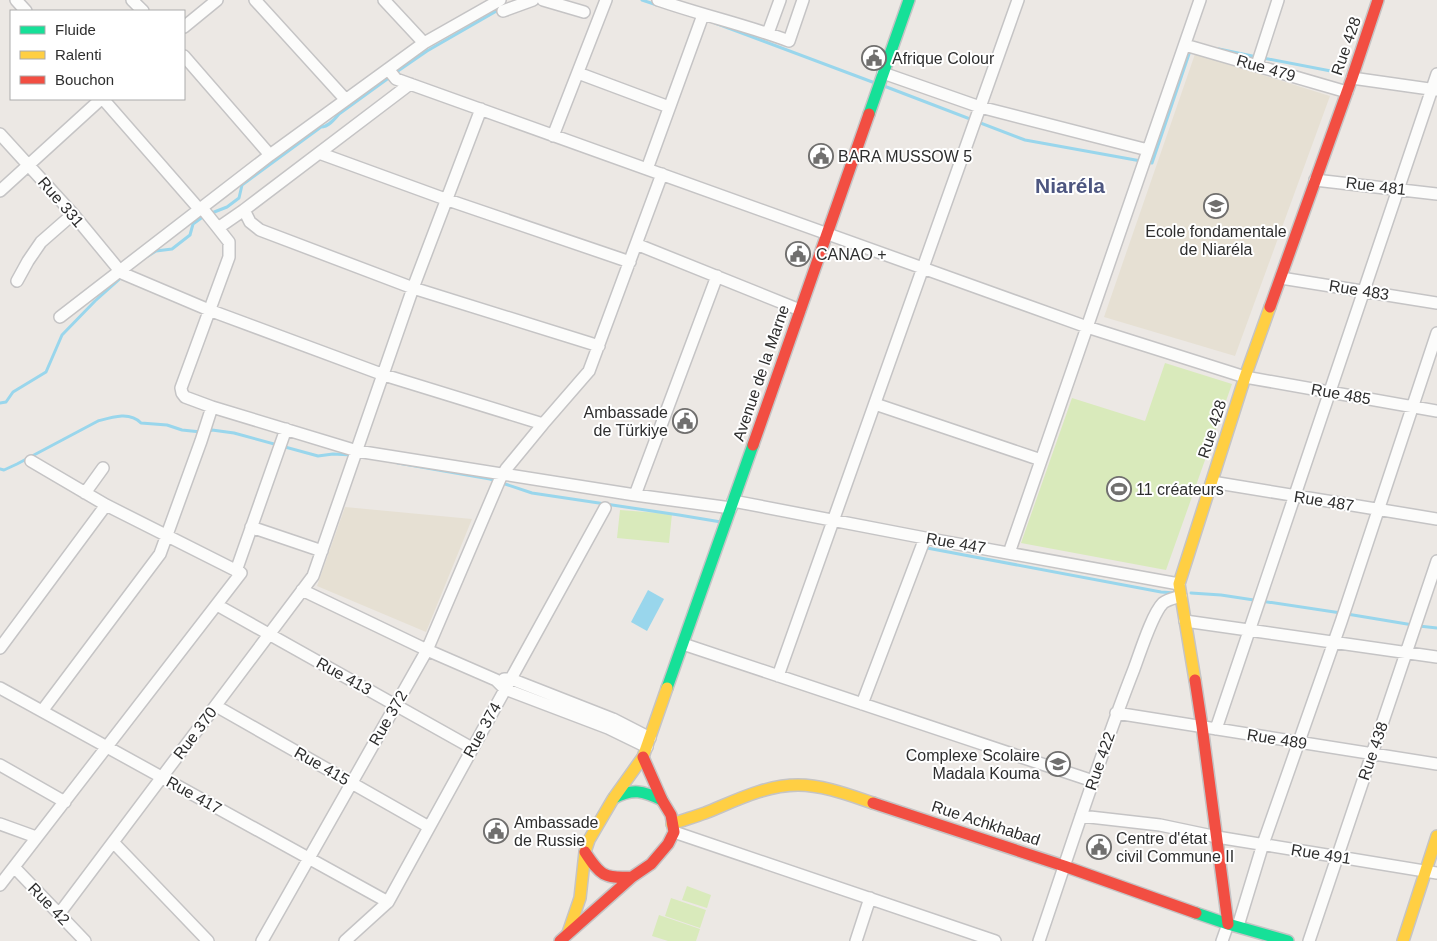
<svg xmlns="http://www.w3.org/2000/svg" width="1437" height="941" font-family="Helvetica,sans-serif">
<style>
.education{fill:#e6e0d3}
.pitch{fill:#d9eabb}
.water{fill:#99d6ec}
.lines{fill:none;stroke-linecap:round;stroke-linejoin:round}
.stream{stroke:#99d6ec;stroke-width:3}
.street-casing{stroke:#c5c4c5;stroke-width:14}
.fast-casing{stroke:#c5c4c5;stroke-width:14}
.slow-casing{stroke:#c5c4c5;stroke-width:14}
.jam-casing{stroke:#c5c4c5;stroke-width:14}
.street{stroke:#fcfcfb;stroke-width:11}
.fast{stroke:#16e098;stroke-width:11}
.slow{stroke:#ffcf43;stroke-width:11}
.jam{stroke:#f24e42;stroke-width:11}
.labels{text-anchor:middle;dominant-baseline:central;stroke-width:4;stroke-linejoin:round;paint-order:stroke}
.street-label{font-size:16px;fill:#2e2e2e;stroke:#fff}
.poi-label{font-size:16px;fill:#2e2e2e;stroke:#fff;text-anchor:start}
.district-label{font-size:21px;font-weight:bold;fill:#4d5680;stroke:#fff}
</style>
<rect width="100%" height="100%" fill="#ece8e4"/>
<path class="education" d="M 1195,54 L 1330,96 L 1235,356 L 1104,317 Z
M 345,507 L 472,519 L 426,632 L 317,586 Z"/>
<path class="pitch" d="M 1165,363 L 1232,384 L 1166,570 L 1021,543 L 1072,398 L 1145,421 Z
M 620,510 L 672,514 L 669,543 L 617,538 Z
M 687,886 L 711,895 L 707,908 L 682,900 Z
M 671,898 L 706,910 L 700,928 L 665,916 Z
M 659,915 L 700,929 L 696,941 L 668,941 L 652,936 Z"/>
<path class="water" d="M 648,590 L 664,599 L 647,631 L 631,622 Z"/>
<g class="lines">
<path class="stream" d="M 642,0 L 657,5
M 715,23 L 875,83
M 1219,49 L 1257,57
M 1263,58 L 1336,72
M 395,73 L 427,51 L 500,9
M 884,86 L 1025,140 L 1141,161
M 1147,162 L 1152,163 L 1191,48
M 148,256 L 156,251 L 172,249 L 190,235 L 193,224 L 204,216 L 227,207 L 239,198 L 242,185 L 321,127 C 328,127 334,120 339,114 L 390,77
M 0,403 L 6,402 L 13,392 L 46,372 L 62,335 L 95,301 L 123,276
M 207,432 L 212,430 L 234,433 L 318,456 L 333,454 L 352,455
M 398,463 L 490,479 L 532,493 L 679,515 L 721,522
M 0,469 L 4,470 L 17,464 L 98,421 C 112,417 130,411 141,423 L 167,425 L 182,430 L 201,432
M 927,548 L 1161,592 L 1175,593
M 1191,593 L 1221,595 L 1341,613
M 1347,614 L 1413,625
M 1419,626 L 1437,628"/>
<defs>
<path id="street" d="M 16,0 L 26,11
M 132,0 L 143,11
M 255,0 L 346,100
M 543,0 L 584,12
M 658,0 C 701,15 746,25 789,41 L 803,0
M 503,11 L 533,0
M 184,27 L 217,0
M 768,33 L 780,0
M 424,43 L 500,0
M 1185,45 L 1347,92
M 184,56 L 270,155
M 1257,65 L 1278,0
M 388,69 L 396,79 L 1087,327 L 1245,377 L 1437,411
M 578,73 L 669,107
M 883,73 L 980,107 L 1148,150
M 1352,78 L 1437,90
M 410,84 L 244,210 L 250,222 L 260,230 L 413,288 L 599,346
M 103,99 L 200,210
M 0,134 L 73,214 L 120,271 L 124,274 L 209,310 L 384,375 L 543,424
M 553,136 L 606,0
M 319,153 L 448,200 L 630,262
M 647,169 L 703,15
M 1315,180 L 1437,194
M 0,191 L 101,99
M 202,208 L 218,228
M 244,210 L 218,228 L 229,242 L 229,257 L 181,388 L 182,393 L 185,397 L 212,407 L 357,451 L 635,495 L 731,508
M 636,244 L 800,310
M 1281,278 L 1437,303
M 17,281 L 28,261 L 41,242 L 73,214
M 60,317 L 270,155 L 424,43 L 384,0
M 875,404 L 1041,460
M 1212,482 L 1437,519
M 85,493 L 103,468
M 635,495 L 717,276
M 733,501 L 925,538 L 1179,584
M 251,527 L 322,551
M 1009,553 L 1200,0
M 236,571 L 286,429
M 302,590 L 427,650 L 496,680 L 505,689 L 608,728 L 647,747
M 217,605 L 472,748
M 1185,621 L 1437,657
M 683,644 L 1093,781
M 0,648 L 106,505
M 778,676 L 1018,0
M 504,679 L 511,679 L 613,719 L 650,738
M 0,688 L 388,902
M 862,704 L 925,538
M 216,706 L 429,827
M 42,711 L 160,554 L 201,441 L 212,407
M 1116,713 L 1437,764
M 1216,729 L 1437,74
M 0,765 L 65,802
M 1081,816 L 1160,825 L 1217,837 L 1437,873
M 0,824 L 36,837
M 674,832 L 995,941
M 113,842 L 208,941
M 14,867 L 85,941
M 0,885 L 241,573 L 106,505 L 31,461
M 59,914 L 313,576 L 413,288 L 481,109
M 1238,926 L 1263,844 L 1341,622 L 1437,333
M 262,941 L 427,650 L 500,479 L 506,469 L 543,424 L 589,371 L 662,174
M 345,941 L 388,902 L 605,508
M 856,941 L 870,898
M 1039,941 C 1070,850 1099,758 1134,669 C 1140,653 1152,614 1163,603 C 1168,599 1175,598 1181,596
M 1222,941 L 1228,924
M 1309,941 L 1437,561"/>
<path id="fast" d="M 869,114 L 909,0
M 667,688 L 753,445
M 614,798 C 633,788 643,791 662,800
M 1196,913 L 1228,924 L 1288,941"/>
<path id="slow" d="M 1195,680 L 1179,584 L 1245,377 L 1270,307
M 672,824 C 683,820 694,817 705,813 C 735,801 765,785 798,785 C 823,785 849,795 873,803
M 568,933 L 580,898 L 585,852 L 589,840 L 613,799 L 643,757 L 667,688
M 1403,941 L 1437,836"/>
<path id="jam" d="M 1270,307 L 1352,78 L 1378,0
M 753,445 L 869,114
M 1195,680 L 1202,726 L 1228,924
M 873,803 L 1064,866 L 1196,913
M 585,852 C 600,875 604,879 632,877
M 560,941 L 632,877 L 651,864 L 668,844 L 674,832 L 671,815 L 662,800 L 643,757"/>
</defs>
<use href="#street" class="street-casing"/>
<use href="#fast" class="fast-casing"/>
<use href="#slow" class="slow-casing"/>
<use href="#jam" class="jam-casing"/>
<use href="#street" class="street"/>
<use href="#fast" class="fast"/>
<use href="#slow" class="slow"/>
<use href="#jam" class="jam"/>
</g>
<defs>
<symbol id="civic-ring" viewBox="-11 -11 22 22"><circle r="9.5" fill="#fff" stroke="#706f6e" stroke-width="1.5"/><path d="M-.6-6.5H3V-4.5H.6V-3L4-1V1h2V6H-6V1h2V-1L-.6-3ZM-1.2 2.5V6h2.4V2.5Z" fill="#706f6e"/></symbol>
<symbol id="school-ring" viewBox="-11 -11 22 22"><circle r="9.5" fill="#fff" stroke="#706f6e" stroke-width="1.5"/><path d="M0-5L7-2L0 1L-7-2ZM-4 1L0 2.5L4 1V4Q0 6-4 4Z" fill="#706f6e"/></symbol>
<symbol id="stadium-ring" viewBox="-11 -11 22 22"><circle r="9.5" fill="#fff" stroke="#706f6e" stroke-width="1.5"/><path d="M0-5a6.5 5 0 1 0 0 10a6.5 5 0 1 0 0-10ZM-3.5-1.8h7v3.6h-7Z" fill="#706f6e"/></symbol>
</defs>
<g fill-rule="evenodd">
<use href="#civic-ring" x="860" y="44" width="28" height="28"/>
<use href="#civic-ring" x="807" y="142" width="28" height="28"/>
<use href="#school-ring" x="1202" y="192" width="28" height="28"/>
<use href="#civic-ring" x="784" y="240" width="28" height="28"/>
<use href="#civic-ring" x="671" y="407" width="28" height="28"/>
<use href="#stadium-ring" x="1105" y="475" width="28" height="28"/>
<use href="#school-ring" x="1044" y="750" width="28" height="28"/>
<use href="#civic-ring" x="482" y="817" width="28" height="28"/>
<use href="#civic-ring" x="1085" y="833" width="28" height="28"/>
</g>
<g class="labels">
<g class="street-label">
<text transform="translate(1346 46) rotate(-71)">Rue 428</text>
<text transform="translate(1266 68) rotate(16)">Rue 479</text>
<text transform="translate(1376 186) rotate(7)">Rue 481</text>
<text transform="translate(61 202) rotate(49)">Rue 331</text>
<text transform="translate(1359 290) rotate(9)">Rue 483</text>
<text transform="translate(761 373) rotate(-71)">Avenue de la Marne</text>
<text transform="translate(1341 394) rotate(10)">Rue 485</text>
<text transform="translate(1212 429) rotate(-72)">Rue 428</text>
<text transform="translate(1324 501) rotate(9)">Rue 487</text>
<text transform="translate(956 543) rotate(10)">Rue 447</text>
<text transform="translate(344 676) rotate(29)">Rue 413</text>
<text transform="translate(388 718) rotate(-60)">Rue 372</text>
<text transform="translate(482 730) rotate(-61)">Rue 374</text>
<text transform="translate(195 733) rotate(-53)">Rue 370</text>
<text transform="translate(1277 739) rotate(9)">Rue 489</text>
<text transform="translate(1373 751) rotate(-71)">Rue 438</text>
<text transform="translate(1100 761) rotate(-71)">Rue 422</text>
<text transform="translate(322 766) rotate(30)">Rue 415</text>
<text transform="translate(194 795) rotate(29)">Rue 417</text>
<text transform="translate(986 823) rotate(18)">Rue Achkhabad</text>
<text transform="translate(1321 854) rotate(9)">Rue 491</text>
<text transform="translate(49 904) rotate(46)">Rue 42</text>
</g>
<g class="poi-label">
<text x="892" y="58">Afrique Colour</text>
<text x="838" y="156">BARA MUSSOW 5</text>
<text x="1216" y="231" text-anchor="middle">Ecole fondamentale<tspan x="1216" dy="18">de Niaréla</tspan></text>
<text x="816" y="254">CANAO +</text>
<text x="668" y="412" text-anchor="end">Ambassade<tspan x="668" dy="18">de Türkiye</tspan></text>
<text x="1136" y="489">11 créateurs</text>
<text x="1040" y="755" text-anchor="end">Complexe Scolaire<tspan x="1040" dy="18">Madala Kouma</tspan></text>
<text x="514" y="822">Ambassade<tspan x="514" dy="18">de Russie</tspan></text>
<text x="1116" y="838">Centre d'état<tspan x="1116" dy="18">civil Commune II</tspan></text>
</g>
<g class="district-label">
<text x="1070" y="185">Niaréla</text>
</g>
</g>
<rect x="10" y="10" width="175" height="90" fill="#ffffff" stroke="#ababab"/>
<rect x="20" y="26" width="25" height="8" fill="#16e098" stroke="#ababab"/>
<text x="55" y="35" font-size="15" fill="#2e2e2e">Fluide</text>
<rect x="20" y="51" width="25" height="8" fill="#ffcf43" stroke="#ababab"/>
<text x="55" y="60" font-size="15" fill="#2e2e2e">Ralenti</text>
<rect x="20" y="76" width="25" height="8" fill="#f24e42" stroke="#ababab"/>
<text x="55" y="85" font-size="15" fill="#2e2e2e">Bouchon</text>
</svg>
